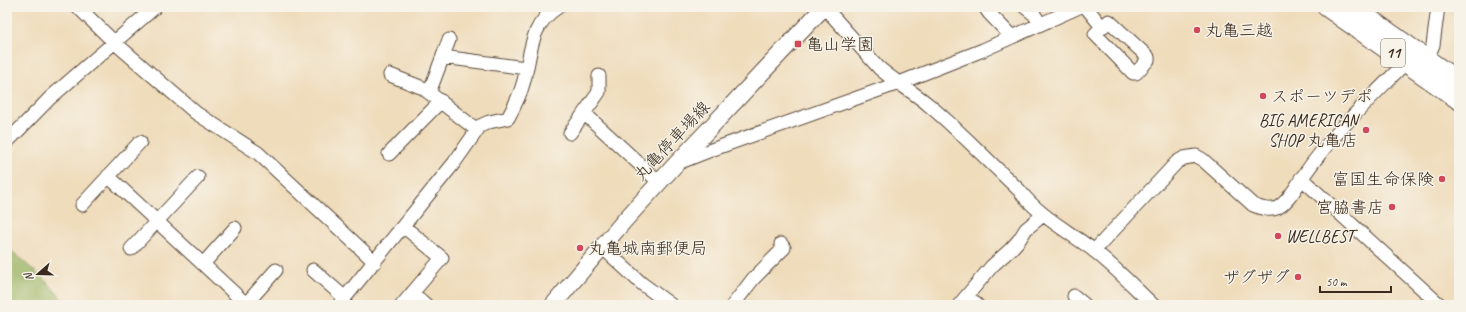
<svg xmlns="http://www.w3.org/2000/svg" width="1466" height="312" font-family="Caveat,'Klee One',sans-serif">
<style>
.forest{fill:#9db666;stroke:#6c7042}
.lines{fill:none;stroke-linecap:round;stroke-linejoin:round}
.minor-casing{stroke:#564536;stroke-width:15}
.major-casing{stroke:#564536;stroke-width:18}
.highway-casing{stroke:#564536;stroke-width:21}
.minor{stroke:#fff;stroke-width:13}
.major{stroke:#fff;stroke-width:16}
.highway{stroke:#fff;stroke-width:19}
.poi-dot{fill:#d1495b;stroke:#f7f3e8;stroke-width:1.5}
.labels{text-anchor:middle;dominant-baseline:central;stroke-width:3;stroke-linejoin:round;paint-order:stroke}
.shield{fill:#f7f3e8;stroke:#73665b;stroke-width:1}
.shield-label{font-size:16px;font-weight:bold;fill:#3b2a1e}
.poi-label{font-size:17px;fill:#3b2a1e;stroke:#f7f3e8;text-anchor:start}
.street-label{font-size:17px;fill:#3b2a1e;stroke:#f7f3e8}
</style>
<rect width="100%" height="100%" fill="#f7f3e8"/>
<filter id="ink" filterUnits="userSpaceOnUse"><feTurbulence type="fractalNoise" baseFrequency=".025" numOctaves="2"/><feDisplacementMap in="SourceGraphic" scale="8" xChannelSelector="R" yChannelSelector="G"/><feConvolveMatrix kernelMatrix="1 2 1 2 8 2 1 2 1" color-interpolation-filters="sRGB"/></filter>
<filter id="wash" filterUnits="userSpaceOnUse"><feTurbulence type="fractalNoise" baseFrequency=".012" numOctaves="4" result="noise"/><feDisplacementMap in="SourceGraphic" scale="16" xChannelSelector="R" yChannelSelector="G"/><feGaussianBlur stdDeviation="0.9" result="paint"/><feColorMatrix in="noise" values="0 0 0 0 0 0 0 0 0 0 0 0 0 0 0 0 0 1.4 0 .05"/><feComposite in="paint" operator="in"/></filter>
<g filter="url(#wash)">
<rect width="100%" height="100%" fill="#efdcbb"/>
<path class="forest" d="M 7,247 L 47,282 L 67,305 L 11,305 L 7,301 Z"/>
</g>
<g filter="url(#ink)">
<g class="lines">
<defs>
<path id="minor" d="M 78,7 L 114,42 L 196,113 L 258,153 L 375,262
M 821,7 L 828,11 L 879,68 C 895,82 914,92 930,106 C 961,132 989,162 1019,190 C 1038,215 1066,230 1092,249 C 1114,266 1133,286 1153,305
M 985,7 L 989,13 L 1012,37
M 1025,7 L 1034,14 L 1040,24
M 1086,7 L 1102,27
M 1109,21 L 1148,57 L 1148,60 L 1136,73 L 1133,73 L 1095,34 Z
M 443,57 L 526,68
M 1427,59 L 1433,45 L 1438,7
M 390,75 L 423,88 L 477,130
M 429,93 L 449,40
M 584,113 L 659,182
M 570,133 L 599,92 L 599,76
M 7,142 L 50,98 L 155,7
M 389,154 L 441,101
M 678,163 L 711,150 L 899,83 L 983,50 L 1079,7
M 108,176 L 247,305
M 1301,178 L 1440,305
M 82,205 L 140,142
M 602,247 L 641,283 L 671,305
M 131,249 L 198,177
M 1094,251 L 1177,162 L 1184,158 L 1196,156 L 1203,160 L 1253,205 C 1261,208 1269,211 1277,208 C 1289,202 1297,185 1304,175 C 1333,133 1371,98 1406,62
M 203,264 L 235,228
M 313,270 L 345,298
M 412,293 L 426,305
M 967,296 L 977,305
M 1074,296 L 1085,305
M 246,304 L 276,270
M 339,305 L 454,163 L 480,126 L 489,122 L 508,118 C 514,107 520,95 523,84 C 532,54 528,26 558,7
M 402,305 L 442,258 L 403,226
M 733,305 L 753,279 L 784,248 L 781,244
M 959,305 L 992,266 L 1011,249 L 1019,240 L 1026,229 L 1043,215"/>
<path id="major" d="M 553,305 L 624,221 L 676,164 L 824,7"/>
<path id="highway" d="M 1327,7 L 1459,100
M 1353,7 L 1459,82"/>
</defs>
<use href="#minor" class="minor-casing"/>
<use href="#major" class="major-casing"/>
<use href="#highway" class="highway-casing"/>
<use href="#minor" class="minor"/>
<use href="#major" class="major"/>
<use href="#highway" class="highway"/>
</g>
</g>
<g class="poi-dot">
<circle cx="1197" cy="30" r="4"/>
<rect x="794" y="40" width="8" height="8" rx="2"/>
<circle cx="1263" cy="96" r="4"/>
<circle cx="1366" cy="130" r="4"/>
<circle cx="1442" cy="179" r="4"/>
<circle cx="1392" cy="207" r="4"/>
<circle cx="1278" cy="236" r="4"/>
<circle cx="580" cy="248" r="4"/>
<circle cx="1298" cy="277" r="4"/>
</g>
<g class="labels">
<rect class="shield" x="1381" y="39" width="24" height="28" rx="3"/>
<g class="shield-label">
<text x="1393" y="53">11</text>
</g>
<g class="poi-label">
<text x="1205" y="30">丸亀三越</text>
<text x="806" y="44">亀山学園</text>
<text x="1271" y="96">スポーツデポ</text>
<text x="1358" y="120" text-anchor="end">BIG AMERICAN<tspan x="1358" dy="20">SHOP 丸亀店</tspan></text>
<text x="1434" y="179" text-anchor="end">富国生命保険</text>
<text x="1384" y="207" text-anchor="end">宮脇書店</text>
<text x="1286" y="236">WELLBEST</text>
<text x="588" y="248">丸亀城南郵便局</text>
<text x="1290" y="277" text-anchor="end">ザグザグ</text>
</g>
<g class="street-label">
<text transform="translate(672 141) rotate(-47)">丸亀停車場線</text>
</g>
</g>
<rect width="1466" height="312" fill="none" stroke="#f7f3e8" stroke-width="24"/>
<g transform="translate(38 274) rotate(250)" stroke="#f7f3e8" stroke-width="3" paint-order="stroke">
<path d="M0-3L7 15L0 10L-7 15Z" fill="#3b2a1e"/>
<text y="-6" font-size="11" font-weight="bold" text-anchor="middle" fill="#3b2a1e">N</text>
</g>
<path d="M1320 286v6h71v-6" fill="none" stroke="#3b2a1e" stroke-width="2"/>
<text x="1326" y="286" font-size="12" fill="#3b2a1e" stroke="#f7f3e8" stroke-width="3" paint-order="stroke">50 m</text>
</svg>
